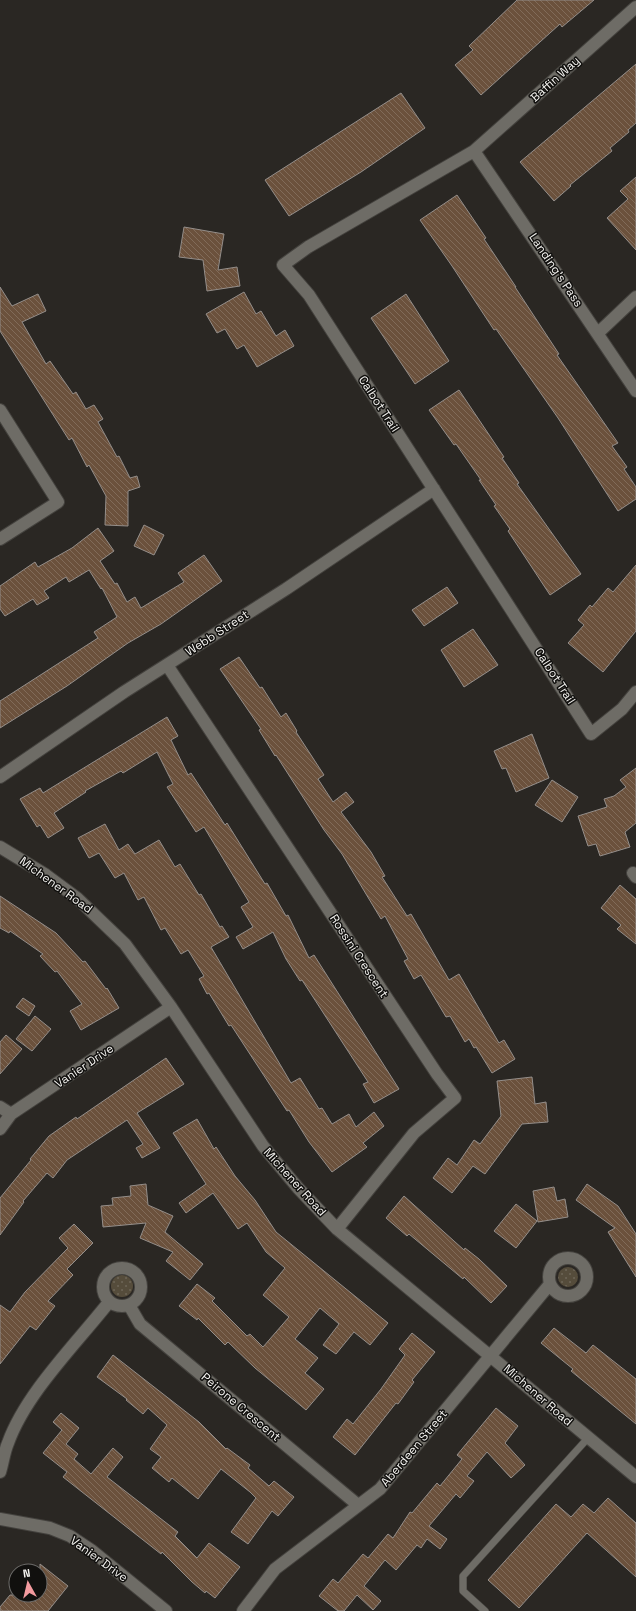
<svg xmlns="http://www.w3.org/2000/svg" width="636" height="1611" font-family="'Space Grotesk',sans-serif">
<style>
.grass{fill:url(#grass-dots)}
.building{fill:url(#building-back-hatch);stroke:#948e8a}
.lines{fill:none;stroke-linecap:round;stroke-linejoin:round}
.lane-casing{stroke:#44423e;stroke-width:8}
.street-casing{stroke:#44423e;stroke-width:14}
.lane{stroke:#6e6c66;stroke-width:7}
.street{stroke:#6e6c66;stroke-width:12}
.labels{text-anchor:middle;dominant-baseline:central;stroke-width:3;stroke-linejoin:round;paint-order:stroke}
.street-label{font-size:12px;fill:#f5f4f1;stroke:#11100e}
</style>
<defs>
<pattern id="grass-dots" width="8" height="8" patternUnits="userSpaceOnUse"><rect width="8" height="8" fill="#554c3b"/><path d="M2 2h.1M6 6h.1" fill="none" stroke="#6e6658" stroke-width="1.8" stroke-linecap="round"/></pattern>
<pattern id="building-back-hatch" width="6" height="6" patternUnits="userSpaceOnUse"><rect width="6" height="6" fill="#6b513c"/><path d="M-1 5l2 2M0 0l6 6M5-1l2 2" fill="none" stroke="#816b59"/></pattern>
</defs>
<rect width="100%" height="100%" fill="#2a2723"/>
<path class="grass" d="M558 1277a10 10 0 1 1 20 0a10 10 0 1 1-20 0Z
M111 1286a11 11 0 1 1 22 0a11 11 0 1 1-22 0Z"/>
<path class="building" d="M 517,0 L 594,0 L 562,27 L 560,24 L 481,95 L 455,65 L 473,50 L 469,46 Z
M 636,64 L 636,123 L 628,130 L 629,132 L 610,148 L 612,151 L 570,185 L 571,186 L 554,201 L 520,162 Z
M 401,93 L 425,128 L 361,172 L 289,216 L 265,180 Z
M 636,177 L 636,250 L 607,218 L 628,199 L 620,191 Z
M 457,195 L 486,238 L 484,239 L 516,287 L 515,287 L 559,354 L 557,355 L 618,443 L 612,446 L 627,467 L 624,469 L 636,487 L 636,499 L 618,511 L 558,418 L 496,329 L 494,330 L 452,266 L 420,220 Z
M 184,227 L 224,234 L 218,270 L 237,267 L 240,286 L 207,291 L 203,260 L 179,257 Z
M 0,287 L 12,306 L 38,294 L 46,311 L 22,322 L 46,364 L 50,361 L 73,394 L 76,392 L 86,409 L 94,405 L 103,419 L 98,422 L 117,457 L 119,456 L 130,478 L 137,476 L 140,487 L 128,491 L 128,526 L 105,525 L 106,496 L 89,465 L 87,467 L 72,438 L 69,440 L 0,331 Z
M 244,292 L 256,314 L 261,311 L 276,336 L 285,330 L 294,346 L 257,367 L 244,345 L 237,349 L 225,329 L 217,333 L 206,314 Z
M 406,294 L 449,361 L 415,384 L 371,318 Z
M 459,390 L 504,457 L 502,458 L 519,483 L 517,484 L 581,574 L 550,595 L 508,531 L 510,529 L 494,506 L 496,505 L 479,480 L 481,480 L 456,444 L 454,445 L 429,410 Z
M 144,525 L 164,535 L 154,555 L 134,546 Z
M 98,528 L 114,551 L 100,561 L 115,584 L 117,583 L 127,602 L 135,597 L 141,608 L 184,582 L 178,573 L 204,555 L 222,581 L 161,624 L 128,643 L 67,686 L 0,728 L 0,701 L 98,638 L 94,632 L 117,617 L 102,588 L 101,589 L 89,570 L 69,582 L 66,577 L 44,591 L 49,598 L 37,605 L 33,599 L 5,616 L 0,609 L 0,586 L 35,562 L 38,567 L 72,548 Z
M 636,565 L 636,631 L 603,672 L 568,643 L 584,625 L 578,620 L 590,605 L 592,607 L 608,588 L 613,592 Z
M 447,587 L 458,603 L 424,626 L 412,610 Z
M 473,629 L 498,665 L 464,687 L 441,650 Z
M 239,657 L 260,688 L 262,687 L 281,717 L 286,713 L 297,731 L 296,732 L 324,775 L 318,779 L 333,802 L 346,792 L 354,802 L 341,812 L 371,852 L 385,876 L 382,877 L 407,916 L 411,914 L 449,980 L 459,974 L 499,1043 L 504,1040 L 515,1059 L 492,1073 L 476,1047 L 474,1048 L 469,1039 L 465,1042 L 450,1016 L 446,1017 L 421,975 L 414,979 L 404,961 L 408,959 L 385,916 L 381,919 L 342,854 L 324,830 L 276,755 L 275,756 L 259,730 L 261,729 L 220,669 Z
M 167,717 L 178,736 L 171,740 L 188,775 L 191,773 L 225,825 L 227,823 L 265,884 L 267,883 L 286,916 L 288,915 L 309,958 L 314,955 L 399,1089 L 374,1103 L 363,1084 L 368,1082 L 302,980 L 300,981 L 286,959 L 273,932 L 243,949 L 236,937 L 253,927 L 241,907 L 249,902 L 204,827 L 196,832 L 167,787 L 173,784 L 157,752 L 123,773 L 121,771 L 85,791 L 86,792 L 54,813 L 64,828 L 48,838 L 40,825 L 37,827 L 20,799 L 40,788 L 43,793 Z
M 532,734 L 549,778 L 516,792 L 506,768 L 502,769 L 494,751 Z
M 636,768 L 636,823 L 625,832 L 630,847 L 600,856 L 596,844 L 588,846 L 578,816 L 607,807 L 604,799 L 614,796 L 626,787 L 620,780 Z
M 552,780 L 578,797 L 562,822 L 535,805 Z
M 105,824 L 119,850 L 128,844 L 135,854 L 159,840 L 175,867 L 180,864 L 199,895 L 201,894 L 220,927 L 222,926 L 229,937 L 211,947 L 291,1083 L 300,1078 L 319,1109 L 322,1108 L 332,1124 L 349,1114 L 356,1127 L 374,1112 L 384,1126 L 363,1143 L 367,1147 L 332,1172 L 309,1142 L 289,1110 L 287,1111 L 231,1025 L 229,1026 L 209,993 L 207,994 L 199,979 L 204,976 L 188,950 L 181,954 L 165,928 L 161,930 L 144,897 L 138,900 L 124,873 L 115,878 L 99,853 L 89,858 L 78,838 Z
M 620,885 L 636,899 L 636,944 L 617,929 L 621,925 L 601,908 Z
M 0,896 L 56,933 L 83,962 L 85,961 L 106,989 L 107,988 L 119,1008 L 81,1030 L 70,1011 L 82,1004 L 57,971 L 55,972 L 40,956 L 43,954 L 10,931 L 9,933 L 0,928 Z
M 23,998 L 35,1006 L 29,1016 L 16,1007 Z
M 35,1016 L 51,1029 L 32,1051 L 16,1039 Z
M 6,1035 L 22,1049 L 0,1074 L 0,1042 Z
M 166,1058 L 184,1084 L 137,1113 L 160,1148 L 142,1158 L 136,1148 L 143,1144 L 127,1120 L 67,1160 L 53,1178 L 47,1173 L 23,1201 L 24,1202 L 0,1235 L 0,1198 L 31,1160 L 30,1159 L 49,1136 L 76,1117 L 77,1119 Z
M 532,1077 L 535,1104 L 546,1102 L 548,1122 L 522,1124 L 485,1174 L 473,1166 L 452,1193 L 433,1178 L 448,1158 L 457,1165 L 474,1140 L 480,1144 L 501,1116 L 497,1081 Z
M 197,1119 L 214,1149 L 216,1147 L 235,1176 L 255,1200 L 276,1232 L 388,1323 L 370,1345 L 354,1332 L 336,1354 L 323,1345 L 339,1324 L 320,1308 L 295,1339 L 318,1358 L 305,1373 L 324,1389 L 306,1410 L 255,1368 L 228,1342 L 225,1345 L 198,1318 L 197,1320 L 179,1306 L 197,1284 L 215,1298 L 212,1301 L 247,1336 L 250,1334 L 263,1347 L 289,1317 L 263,1295 L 285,1268 L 266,1252 L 247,1223 L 238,1229 L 213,1193 L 186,1213 L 179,1203 L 206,1184 L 173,1133 Z
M 146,1184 L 148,1205 L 173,1216 L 165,1232 L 203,1264 L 190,1280 L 166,1261 L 173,1252 L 140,1238 L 146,1223 L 103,1227 L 101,1206 L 113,1205 L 112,1198 L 131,1196 L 130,1186 Z
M 587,1184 L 618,1206 L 636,1234 L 636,1277 L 608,1232 L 615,1228 L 576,1200 Z
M 554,1187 L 557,1201 L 565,1199 L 568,1217 L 538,1222 L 533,1191 Z
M 404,1196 L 464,1250 L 465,1248 L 479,1259 L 507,1286 L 491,1303 L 464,1277 L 463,1279 L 409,1234 L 407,1236 L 386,1218 Z
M 516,1204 L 537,1221 L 516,1248 L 494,1231 Z
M 74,1224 L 93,1243 L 67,1269 L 73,1275 L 48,1301 L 55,1306 L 36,1330 L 30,1326 L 0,1364 L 0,1305 L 10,1312 L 25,1292 L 68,1248 L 59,1238 Z
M 554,1328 L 586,1353 L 593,1345 L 636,1379 L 636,1424 L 571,1371 L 573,1369 L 541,1343 Z
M 412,1333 L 435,1352 L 412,1380 L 414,1382 L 398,1404 L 396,1403 L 355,1455 L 333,1437 L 347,1419 L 353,1424 L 381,1389 L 405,1355 L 399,1349 Z
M 113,1355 L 199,1422 L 226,1449 L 227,1448 L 250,1465 L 248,1468 L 269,1486 L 274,1481 L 294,1497 L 278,1516 L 272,1511 L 248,1544 L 231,1532 L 256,1498 L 250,1492 L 221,1469 L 198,1499 L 172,1478 L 169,1482 L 152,1468 L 161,1457 L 150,1449 L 167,1425 L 148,1408 L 143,1414 L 126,1400 L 127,1399 L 97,1377 Z
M 496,1408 L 518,1426 L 505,1443 L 525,1465 L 511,1478 L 487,1452 L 467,1476 L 474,1481 L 460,1498 L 456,1494 L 429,1526 L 447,1539 L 440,1549 L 427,1539 L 421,1548 L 417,1545 L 396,1570 L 385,1560 L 364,1586 L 381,1601 L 373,1610 L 357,1595 L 344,1611 L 338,1611 L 319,1596 L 333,1579 L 338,1583 L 363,1554 L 368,1558 L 388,1534 L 393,1538 L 410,1512 L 412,1513 L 437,1483 L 440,1486 L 462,1459 L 457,1455 Z
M 61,1413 L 79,1428 L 66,1444 L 78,1454 L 74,1459 L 91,1474 L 113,1448 L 123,1457 L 107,1477 L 178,1532 L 175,1536 L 197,1558 L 209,1543 L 240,1567 L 215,1598 L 206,1591 L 205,1593 L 192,1582 L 162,1552 L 161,1554 L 63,1477 L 67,1472 L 43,1453 L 62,1430 L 53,1422 Z
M 608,1498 L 636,1523 L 636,1577 L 587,1533 L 519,1608 L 488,1580 L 556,1504 L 571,1517 L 583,1504 L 594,1513 Z
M 40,1564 L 68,1586 L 48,1611 L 0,1611 L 0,1607 L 10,1595 L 40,1595 Z"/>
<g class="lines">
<defs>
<path id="lane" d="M 485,1611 L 463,1591 L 463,1576 L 588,1438"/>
<path id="street" d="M 636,7 L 474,151 L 308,247 L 283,265 L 309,295 L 591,734 L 622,709 L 636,692
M 474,151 L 636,391
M 598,333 L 636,297
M 0,410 L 58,502 L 0,539
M 167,665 L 437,1074 L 455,1098 L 414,1133 L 337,1229
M 0,777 L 124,692 L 286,589 L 434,489
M 0,847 L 46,875 L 77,898 L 125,944 L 171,1007 L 263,1146 L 298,1188 L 337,1229 L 636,1477
M 633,873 L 636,877
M 0,1107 L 11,1114
M 0,1129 L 11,1114 L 171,1007
M549 1277a19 19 0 1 1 38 0a19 19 0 1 1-38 0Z
M103 1287a19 19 0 1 1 38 0a19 19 0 1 1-38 0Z
M 129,1305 L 140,1324 L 358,1505
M 0,1472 C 3,1463 4,1452 8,1443 C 26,1393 76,1344 109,1302
M 0,1519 L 50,1528 L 70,1536 L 91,1550 L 166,1611
M 243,1611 L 275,1569 L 380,1489 L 550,1284"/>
</defs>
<use href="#lane" class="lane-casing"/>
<use href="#street" class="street-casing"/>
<use href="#lane" class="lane"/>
<use href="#street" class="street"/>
</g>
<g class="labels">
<g class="street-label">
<text transform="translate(555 79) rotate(-42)">Baffin Way</text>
<text transform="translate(556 270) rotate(56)">Landing's Pass</text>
<text transform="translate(379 404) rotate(57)">Calbot Trail</text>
<text transform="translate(217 633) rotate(-33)">Webb Street</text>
<text transform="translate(555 676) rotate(57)">Calbot Trail</text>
<text transform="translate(56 885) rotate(36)">Michener Road</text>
<text transform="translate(359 956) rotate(57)">Rossini Crescent</text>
<text transform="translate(84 1066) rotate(-34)">Vanier Drive</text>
<text transform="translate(295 1182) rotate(48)">Michener Road</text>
<text transform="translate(538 1395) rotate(41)">Michener Road</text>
<text transform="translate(241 1407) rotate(40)">Peirone Crescent</text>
<text transform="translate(414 1448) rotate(-50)">Aberdeen Street</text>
<text transform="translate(99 1559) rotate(36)">Vanier Drive</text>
</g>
</g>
<g transform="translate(28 1583) rotate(352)"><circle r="19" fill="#11100e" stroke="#6c6b69"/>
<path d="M0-3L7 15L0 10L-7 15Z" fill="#f49b9f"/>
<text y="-6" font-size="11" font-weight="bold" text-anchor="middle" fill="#f5f4f1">N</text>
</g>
</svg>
